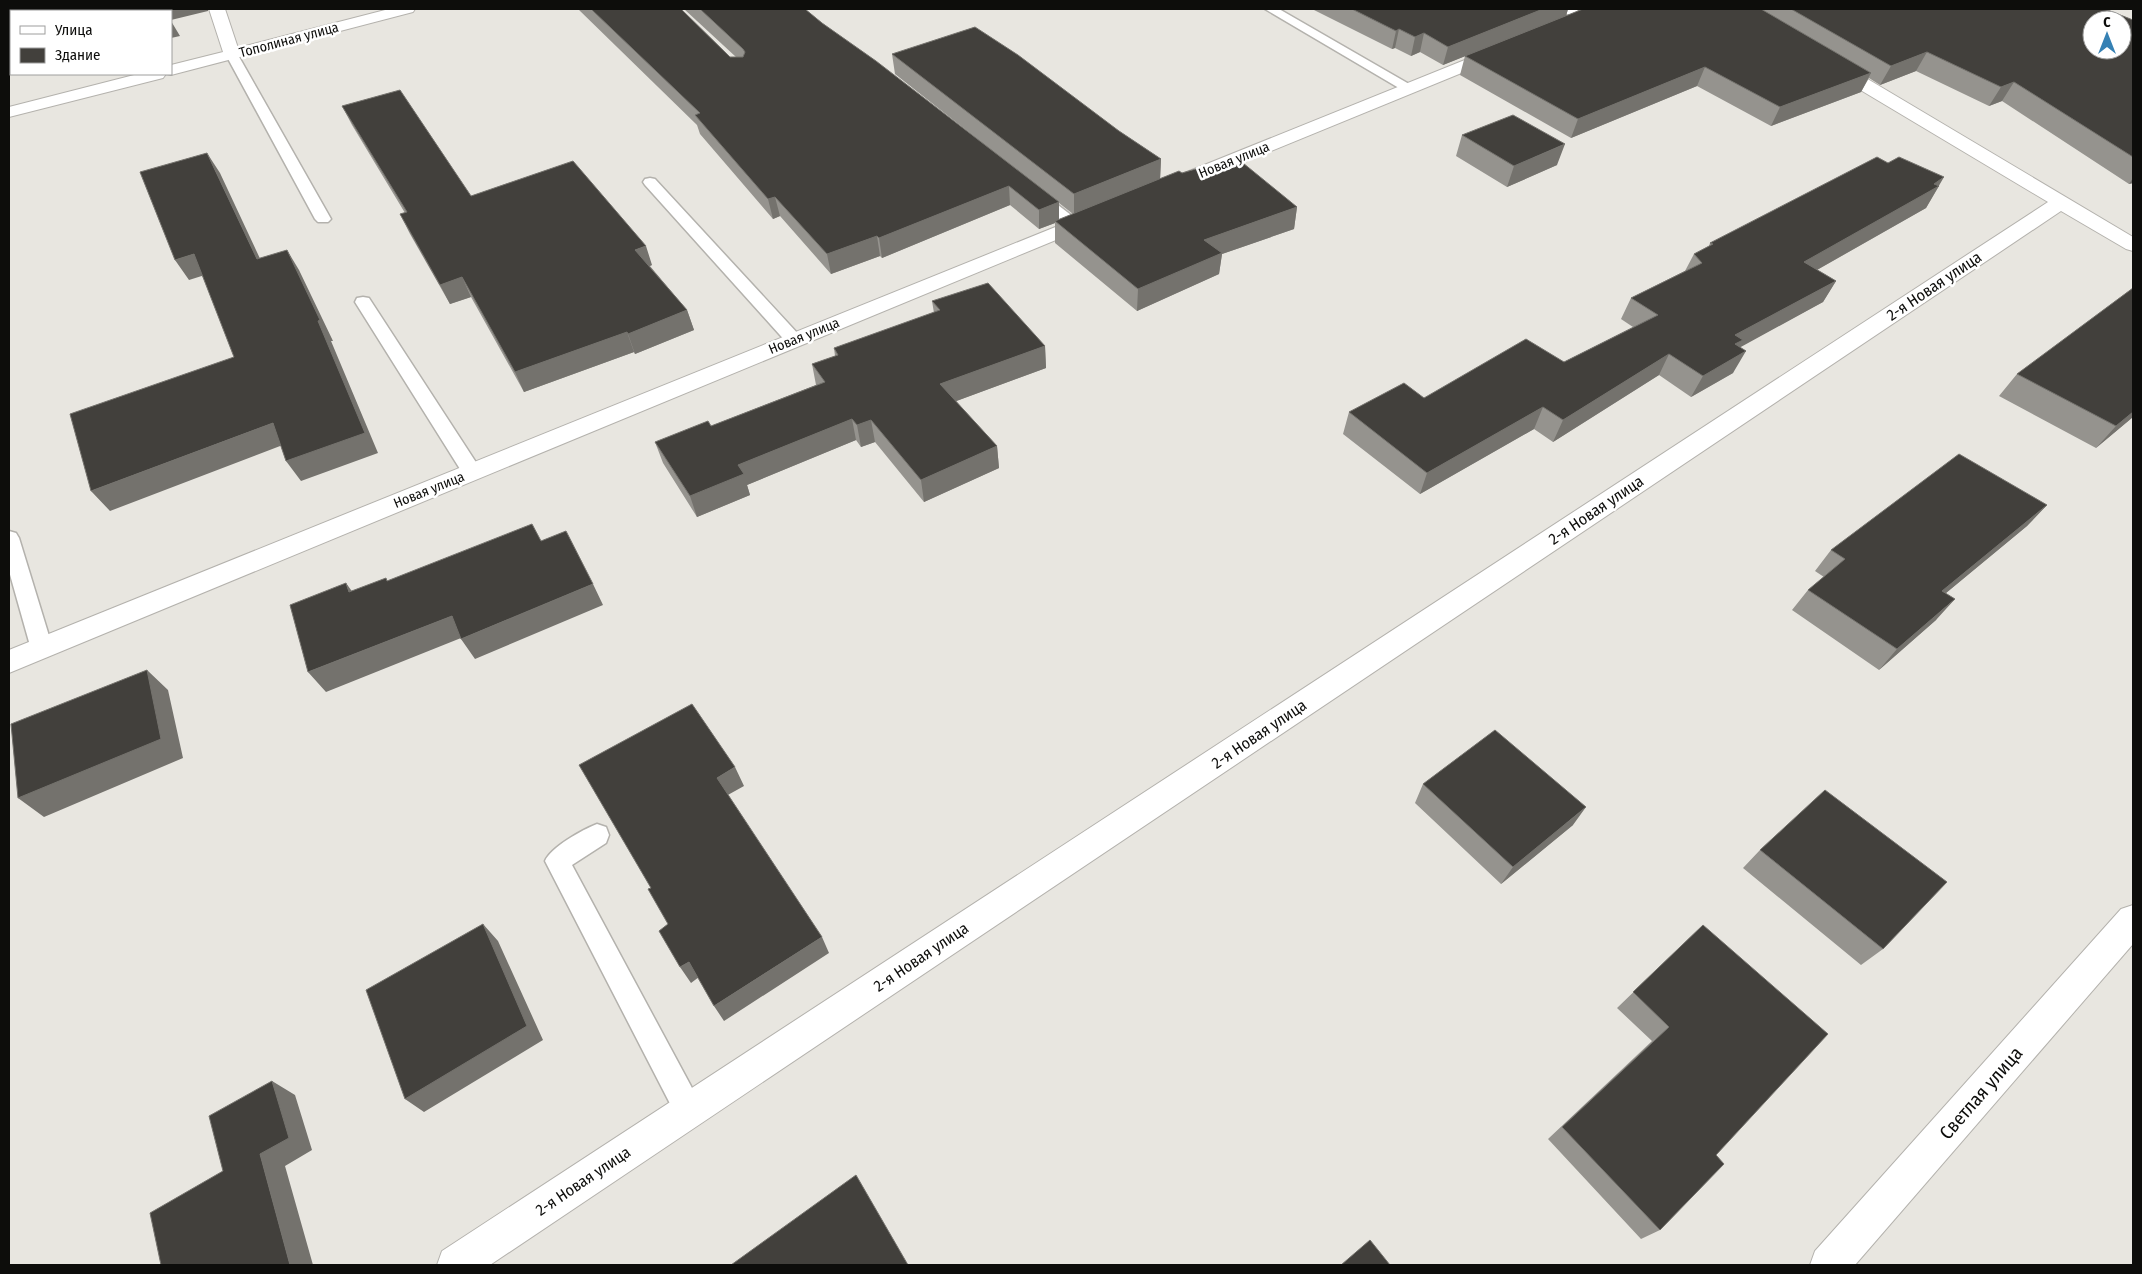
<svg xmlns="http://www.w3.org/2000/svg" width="2142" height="1274" font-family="'Fira Sans Condensed',sans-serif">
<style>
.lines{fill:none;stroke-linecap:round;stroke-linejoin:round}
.lane-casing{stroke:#b4b2ad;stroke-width:3}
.street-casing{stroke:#b4b2ad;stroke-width:2}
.lane{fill:#fff;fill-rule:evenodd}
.street{fill:#fff;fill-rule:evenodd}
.wall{fill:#95938e;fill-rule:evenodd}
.shaded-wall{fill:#74726d}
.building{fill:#42403c;stroke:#74726d;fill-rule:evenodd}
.labels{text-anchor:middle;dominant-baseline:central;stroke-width:5;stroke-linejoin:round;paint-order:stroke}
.far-street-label{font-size:14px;fill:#0d0d0b;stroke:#fff}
.street-label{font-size:16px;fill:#0d0d0b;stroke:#fff}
.near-street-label{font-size:19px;fill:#0d0d0b;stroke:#fff}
</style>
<rect width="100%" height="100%" fill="#e8e6e0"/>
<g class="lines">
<defs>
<path id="lane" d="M 1265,9 L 1279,9 L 1416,88 L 1409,92 L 1404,91 Z
M 1560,9 L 1575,9 L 1589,17 L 1583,21 L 1562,12 Z
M 232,51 L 238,55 L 331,219 L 328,222 L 318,222 L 315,219 L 226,55 Z
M 650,178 L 655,179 L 800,336 L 803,340 L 800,344 L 794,345 L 788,344 L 645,185 L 643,182 L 645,179 Z
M 1036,191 L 1041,192 L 1080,222 L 1083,225 L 1080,228 L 1070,228 L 1031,198 L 1029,195 L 1031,192 Z
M 363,297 L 369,298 L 479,467 L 481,472 L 479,477 L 472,479 L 465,477 L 355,302 L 357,298 Z
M 9,531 L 16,533 L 19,538 L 53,649 L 50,655 L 42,658 L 34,655 L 31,649 L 9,571 Z
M 597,824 L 606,827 L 609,835 L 606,843 L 572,865 L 699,1101 L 703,1111 L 699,1121 L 689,1125 L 679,1121 L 545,861 C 551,847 582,830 597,824 Z"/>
<path id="street" d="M 209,9 L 225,9 L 238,48 L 389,9 L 415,9 L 413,12 L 171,75 L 166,74 L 171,74 L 171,65 L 223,52 Z
M 1497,47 L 1503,48 L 1505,52 L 1503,56 L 1176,190 L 1169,192 L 1162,190 L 1159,186 L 1162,182 Z
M 1833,61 L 1839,62 L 2133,237 L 2133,251 L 2126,249 L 2061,211 L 490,1265 L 437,1265 L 442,1251 L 2048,202 L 1827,70 L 1825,66 L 1827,62 Z
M 138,74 L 166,74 L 163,78 L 9,117 L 9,107 Z
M 1090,213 L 1097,215 L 1100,219 L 1097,223 L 9,673 L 9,650 Z
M 2133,905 L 2133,944 L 1855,1265 L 1810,1265 L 1815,1251 L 2121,909 Z"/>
</defs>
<use href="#lane" class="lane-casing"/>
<use href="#street" class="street-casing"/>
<use href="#lane" class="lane"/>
<use href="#street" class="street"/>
</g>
<path class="wall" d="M 578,9 L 681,9 L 730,57 L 736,57 L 684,9 L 805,9 L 822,23 L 980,141 L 895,74 L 892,54 L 1119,131 L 1161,159 L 1160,179 L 1182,173 L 1207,175 L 1297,207 L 1294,229 L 1222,254 L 1219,274 L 1137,311 L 1055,243 L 1055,223 L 1039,229 L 1010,205 L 882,258 L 880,256 L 831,274 L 780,216 L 773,219 L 700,134 L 697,125 ZM 1059,203 L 1073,214 L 1059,220 Z
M 1312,9 L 1568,9 L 1566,16 L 1580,10 L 1578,9 L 2105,9 L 2133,20 L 2133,183 L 2129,184 L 2002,101 L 1989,106 L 1916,71 L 1880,85 L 1869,78 L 1861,92 L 1771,126 L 1697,86 L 1571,138 L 1460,75 L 1465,56 L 1443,65 L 1420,52 L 1411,56 L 1395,48 L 1392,49 Z
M 342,106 L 471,196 L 652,265 L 650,266 L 687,310 L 694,330 L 635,354 L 634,352 L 524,392 L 471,297 L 450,304 L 410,234 L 400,214 L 405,213 L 352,125 Z
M 1462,135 L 1557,165 L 1507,187 L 1456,156 Z
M 1888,163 L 1939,186 L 1926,208 L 1817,270 L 1836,281 L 1823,302 L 1739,347 L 1733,373 L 1691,397 L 1659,375 L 1553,442 L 1534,429 L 1420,494 L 1343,434 L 1349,412 L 1424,398 L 1564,362 L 1633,327 L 1621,319 L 1631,298 L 1685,271 L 1694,254 L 1709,246 L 1710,243 Z
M 2133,288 L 2133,417 L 2096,448 L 1999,396 L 2017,374 Z
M 932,301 L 1045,346 L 1046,368 L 956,401 L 997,446 L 999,468 L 924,502 L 875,442 L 861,447 L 856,440 L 747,485 L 750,495 L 697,517 L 663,463 L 655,442 L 711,426 L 816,385 L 812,364 L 835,356 L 834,348 L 934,313 Z
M 2047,505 L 2027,526 L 1946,593 L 1936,620 L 1879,670 L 1792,610 L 1808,590 L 1824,577 L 1815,571 L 1831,550 Z
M 1423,784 L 1573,825 L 1501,884 L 1415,803 Z
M 1760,850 L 1883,949 L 1861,965 L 1743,868 Z
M 1703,925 L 1660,1230 L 1641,1239 L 1548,1139 L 1652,1041 L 1617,1008 Z"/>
<path class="shaded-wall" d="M 164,9 L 208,9 L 208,11 L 171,20 L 171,11 L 165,11 Z
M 1543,9 L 1568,9 L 1566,16 L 1443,65 L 1448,47 Z
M 171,21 L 180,36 L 171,38 Z
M 1399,29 L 1395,48 L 1392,49 L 1396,31 Z
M 1424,33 L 1420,52 L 1411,56 L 1415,37 Z
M 1927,52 L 1916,71 L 1880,85 L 1891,66 Z
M 1705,67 L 1697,86 L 1571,138 L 1578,119 Z
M 1871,73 L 1861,92 L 1771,126 L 1780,107 Z
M 2014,82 L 2002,101 L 1989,106 L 2001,87 Z
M 1565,144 L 1557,165 L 1507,187 L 1514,166 Z
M 207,153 L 220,173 L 270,280 L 257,259 Z
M 1161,159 L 1160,181 L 1074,215 L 1074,194 Z
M 1944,177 L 1926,208 L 1792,284 L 1804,262 Z
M 2133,178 L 2133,183 L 2129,184 Z
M 1009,186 L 1010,205 L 882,258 L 879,238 Z
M 775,197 L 780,216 L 773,219 L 768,199 Z
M 1059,202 L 1059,222 L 1055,221 L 1055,223 L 1039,229 L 1039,210 Z
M 1297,207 L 1294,229 L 1222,254 L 1219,274 L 1137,311 L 1138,289 L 1204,240 Z
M 877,236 L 880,256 L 831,274 L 827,254 Z
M 646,246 L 652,265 L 642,269 L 635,250 Z
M 287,250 L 299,270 L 333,341 L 331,341 L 378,453 L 301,481 L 286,461 Z
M 194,254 L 208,274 L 189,280 L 175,260 Z
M 462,277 L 471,297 L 450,304 L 440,285 Z
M 1836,281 L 1823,302 L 1739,348 L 1746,351 L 1733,373 L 1691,397 L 1703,376 L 1735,335 Z
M 687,310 L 694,330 L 635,354 L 628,334 Z
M 627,332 L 634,352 L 524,392 L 515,372 Z
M 1045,346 L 1046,368 L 943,406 L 940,384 Z
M 1669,354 L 1659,375 L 1553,442 L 1563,420 Z
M 1543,407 L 1534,429 L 1420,494 L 1427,473 Z
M 2133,412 L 2133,417 L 2096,448 L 2116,426 Z
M 852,419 L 856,440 L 747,485 L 750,495 L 697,517 L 690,496 L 738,465 Z
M 871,420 L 875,442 L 861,447 L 857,425 Z
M 273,423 L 288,443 L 110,511 L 91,491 Z
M 997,446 L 999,468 L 924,502 L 921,480 Z
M 2047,505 L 2027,526 L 1923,612 L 1942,591 Z
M 346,583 L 361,604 L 349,592 Z
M 593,584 L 603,605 L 475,659 L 461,639 Z
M 1955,599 L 1936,620 L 1879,670 L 1897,649 Z
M 452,616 L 466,636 L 326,692 L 308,672 Z
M 147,670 L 168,690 L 183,758 L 44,817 L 18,798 Z
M 735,767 L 744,786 L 726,796 L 717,778 Z
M 1586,807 L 1573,825 L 1501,884 L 1513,867 Z
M 483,924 L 498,941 L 543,1040 L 424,1112 L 405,1099 Z
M 822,937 L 829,953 L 724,1021 L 714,1006 Z
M 689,962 L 699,977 L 691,983 L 680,967 Z
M 272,1081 L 295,1095 L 312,1150 L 285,1166 L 313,1265 L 290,1265 L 260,1154 Z"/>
<path class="building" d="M 91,9 L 164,9 L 165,11 L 91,11 Z
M 591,9 L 681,9 L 730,57 L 743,57 L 745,52 L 743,49 L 700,9 L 805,9 L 822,23 L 876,61 L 1059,202 L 1039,210 L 1009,186 L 879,238 L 877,236 L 827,254 L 775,197 L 768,199 L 695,115 L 700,113 Z
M 1352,9 L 1543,9 L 1448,47 L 1424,33 L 1415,37 L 1399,29 L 1396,31 Z
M 1583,9 L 1761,9 L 1871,73 L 1780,107 L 1705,67 L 1578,119 L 1465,56 Z
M 1791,9 L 2105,9 L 2133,20 L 2133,157 L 2014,82 L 2001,87 L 1927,52 L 1891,66 ZM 2092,20 L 2122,20 L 2122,50 L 2092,50 Z
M 975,27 L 1018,55 L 1119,131 L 1161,159 L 1074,194 L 892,54 Z
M 400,90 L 471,196 L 573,161 L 646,246 L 635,250 L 687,310 L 628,334 L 627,332 L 515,372 L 462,277 L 440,285 L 400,214 L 407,212 L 342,106 Z
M 1513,115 L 1565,144 L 1514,166 L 1462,135 Z
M 207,153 L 257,259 L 287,250 L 320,320 L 318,321 L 365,433 L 286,461 L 273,423 L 91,491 L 70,414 L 234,357 L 194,254 L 175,260 L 140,172 Z
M 1877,157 L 1888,163 L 1899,157 L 1944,177 L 1934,184 L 1939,186 L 1804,262 L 1836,281 L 1735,335 L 1743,340 L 1735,344 L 1746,351 L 1703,376 L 1669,354 L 1563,420 L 1543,407 L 1427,473 L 1349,412 L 1404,383 L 1424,398 L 1526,339 L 1564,362 L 1658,315 L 1631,298 L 1702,263 L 1694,254 L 1713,244 L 1710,243 Z
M 1243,163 L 1297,207 L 1204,240 L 1222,253 L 1138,289 L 1055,221 L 1179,171 L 1182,173 L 1199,168 L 1207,175 Z
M 988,283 L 1045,346 L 940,384 L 997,446 L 921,480 L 871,420 L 857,425 L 852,419 L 738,465 L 744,474 L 690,496 L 655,442 L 708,421 L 711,426 L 825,382 L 812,364 L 838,355 L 834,348 L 940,310 L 932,301 Z
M 2133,288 L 2133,412 L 2116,426 L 2017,374 Z
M 1959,454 L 2047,505 L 1942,591 L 1955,599 L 1897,649 L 1808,590 L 1845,559 L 1831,550 Z
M 532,524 L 541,541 L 566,531 L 593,584 L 461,639 L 452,616 L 308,672 L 290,605 L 346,583 L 349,592 L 386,578 L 387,581 Z
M 147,670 L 161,739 L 18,798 L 11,724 Z
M 692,704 L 735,767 L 717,778 L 822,937 L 714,1006 L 689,962 L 680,967 L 659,931 L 668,924 L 648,889 L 651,888 L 579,765 Z
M 1495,730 L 1586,807 L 1513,867 L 1423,784 Z
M 1825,790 L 1947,882 L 1883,949 L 1760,850 Z
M 483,924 L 527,1026 L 405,1099 L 366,990 Z
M 1703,925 L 1828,1034 L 1716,1155 L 1724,1164 L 1660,1230 L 1562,1127 L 1669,1027 L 1633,992 Z
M 272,1081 L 289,1138 L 260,1154 L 290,1265 L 161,1265 L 150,1213 L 223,1171 L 209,1116 Z
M 856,1175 L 908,1265 L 731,1265 Z
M 1370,1240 L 1390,1265 L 1341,1265 Z"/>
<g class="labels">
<g class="far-street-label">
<text transform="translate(289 40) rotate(-15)">Тополиная улица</text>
<text transform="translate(1234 160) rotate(-22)">Новая улица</text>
<text transform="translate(804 336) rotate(-22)">Новая улица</text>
<text transform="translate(429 490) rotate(-22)">Новая улица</text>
</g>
<g class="street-label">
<text transform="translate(1934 286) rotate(-34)">2-я Новая улица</text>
<text transform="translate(1596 510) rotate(-34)">2-я Новая улица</text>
<text transform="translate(1259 734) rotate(-34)">2-я Новая улица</text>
<text transform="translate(921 957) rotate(-34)">2-я Новая улица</text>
<text transform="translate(583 1181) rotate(-34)">2-я Новая улица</text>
</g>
<g class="near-street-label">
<text transform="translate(1981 1093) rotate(-49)">Светлая улица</text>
</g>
</g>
<rect width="2142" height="1274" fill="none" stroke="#0d0d0b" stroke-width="20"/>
<rect x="10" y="10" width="162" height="65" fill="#ffffff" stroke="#9e9e9d"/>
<rect x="20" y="26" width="25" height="8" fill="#ffffff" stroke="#9e9e9d"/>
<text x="55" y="35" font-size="15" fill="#0d0d0b">Улица</text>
<rect x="20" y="48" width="25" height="15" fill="#42403c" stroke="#9e9e9d"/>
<text x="55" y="60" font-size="15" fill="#0d0d0b">Здание</text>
<g transform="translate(2107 35)"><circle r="24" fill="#ffffff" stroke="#9e9e9d"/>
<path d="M0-4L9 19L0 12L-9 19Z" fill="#3681b4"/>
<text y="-8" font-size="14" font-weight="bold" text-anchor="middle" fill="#0d0d0b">С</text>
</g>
</svg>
